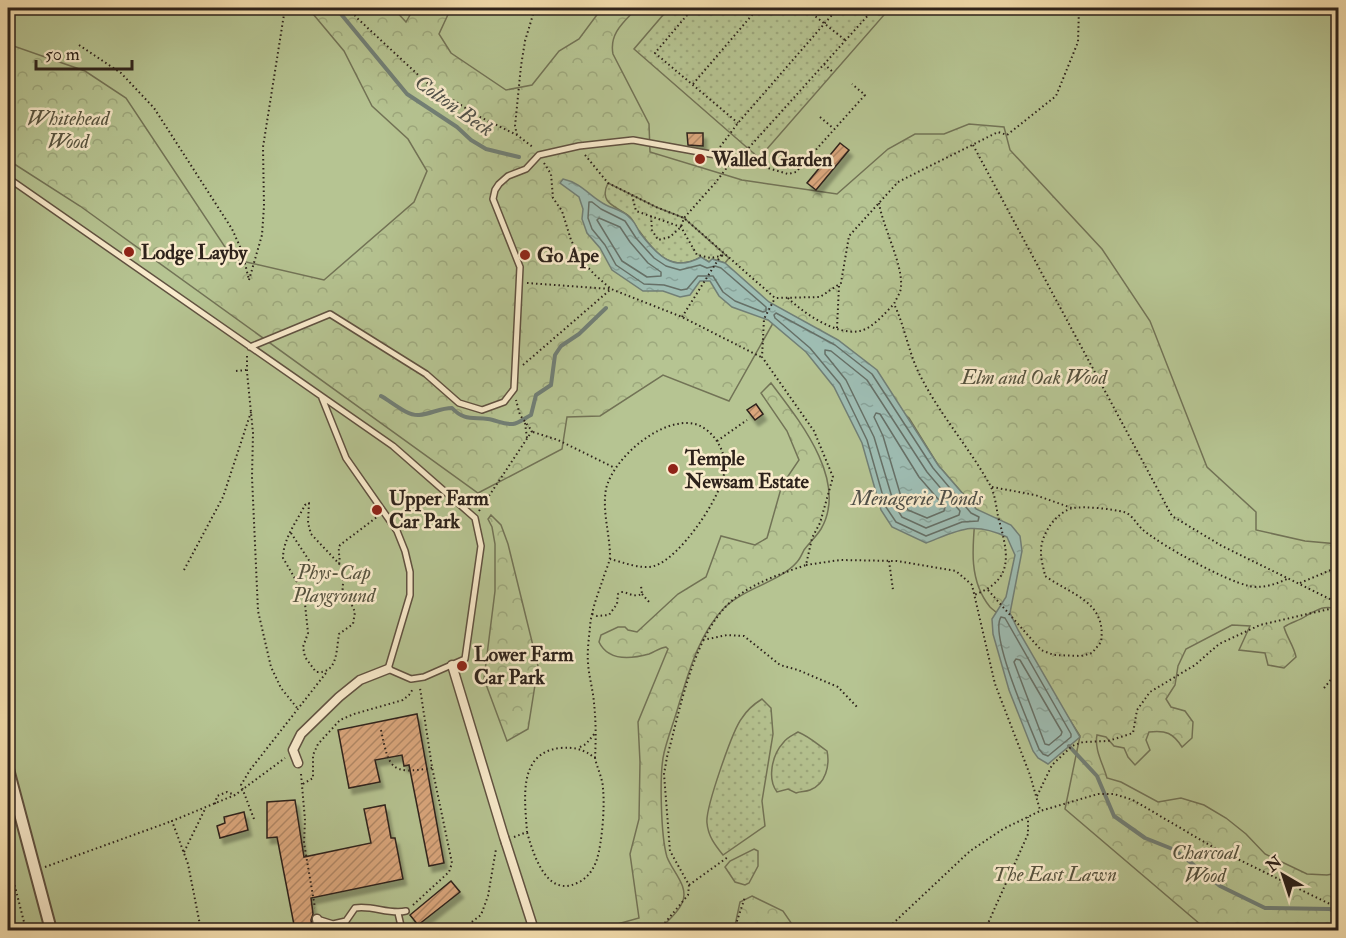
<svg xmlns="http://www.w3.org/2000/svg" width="1346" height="938" font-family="'IM FELL Double Pica',serif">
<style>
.green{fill:#b6c492;stroke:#727356;stroke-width:1.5}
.forest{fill:url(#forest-crowns);stroke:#727356;stroke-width:1.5}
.garden{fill:url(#garden-dots);stroke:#727356;stroke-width:1.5}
.water{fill:url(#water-ripples);stroke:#717f76;stroke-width:1.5}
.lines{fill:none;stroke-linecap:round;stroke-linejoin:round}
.shore{stroke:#667067;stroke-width:1.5}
.stream{stroke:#717f76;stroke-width:4}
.building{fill:url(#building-hatch);stroke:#2d221b;stroke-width:1.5;filter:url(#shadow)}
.service-casing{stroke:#605241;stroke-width:8}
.pedestrian-casing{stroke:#605241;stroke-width:11}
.minor-casing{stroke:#605241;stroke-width:14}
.path{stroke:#2d221b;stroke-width:2;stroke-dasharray:1.5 3;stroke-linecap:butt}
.service{stroke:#faeccd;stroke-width:5}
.pedestrian{stroke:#faeccd;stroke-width:8}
.minor{stroke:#faeccd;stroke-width:10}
.pedestrian-bridge-casing{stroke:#605241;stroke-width:11;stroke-linecap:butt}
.pedestrian-bridge{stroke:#faeccd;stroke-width:8}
.poi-dot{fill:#8f2418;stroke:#faeccd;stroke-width:2}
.labels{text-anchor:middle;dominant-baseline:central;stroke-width:5;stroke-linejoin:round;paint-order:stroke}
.park-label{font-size:20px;font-style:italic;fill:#56533f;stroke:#faeccd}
.poi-label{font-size:20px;font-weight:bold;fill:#2d221b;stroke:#faeccd;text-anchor:start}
.water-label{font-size:21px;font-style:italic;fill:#4f5049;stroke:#faeccd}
</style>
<defs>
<pattern id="forest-crowns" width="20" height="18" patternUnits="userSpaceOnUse" patternTransform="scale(1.5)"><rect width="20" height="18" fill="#b6c492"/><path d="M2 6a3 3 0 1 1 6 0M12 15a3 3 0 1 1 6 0" fill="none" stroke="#9da87d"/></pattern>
<pattern id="garden-dots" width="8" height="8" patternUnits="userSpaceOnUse" patternTransform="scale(1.5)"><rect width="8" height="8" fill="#b6c492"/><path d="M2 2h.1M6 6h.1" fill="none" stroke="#9da87d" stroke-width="1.8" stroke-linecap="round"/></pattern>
<pattern id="water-ripples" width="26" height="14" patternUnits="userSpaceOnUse" patternTransform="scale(1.5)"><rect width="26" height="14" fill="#9ebdb3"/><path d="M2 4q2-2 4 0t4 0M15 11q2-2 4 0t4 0" fill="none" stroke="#88a299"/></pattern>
<pattern id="building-hatch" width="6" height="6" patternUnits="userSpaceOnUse" patternTransform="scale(1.5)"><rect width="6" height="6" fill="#daa67c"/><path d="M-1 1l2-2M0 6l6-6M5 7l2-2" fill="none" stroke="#b18765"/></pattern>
<filter id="shadow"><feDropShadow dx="3.5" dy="6" stdDeviation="1.5" flood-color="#0004"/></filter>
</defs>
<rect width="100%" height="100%" fill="#f7e2b2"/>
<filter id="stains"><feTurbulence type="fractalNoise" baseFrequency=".00333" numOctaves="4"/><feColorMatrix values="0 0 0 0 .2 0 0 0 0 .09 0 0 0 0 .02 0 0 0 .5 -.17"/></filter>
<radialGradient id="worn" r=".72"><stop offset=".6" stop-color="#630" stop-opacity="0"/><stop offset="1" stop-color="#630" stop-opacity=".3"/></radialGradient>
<path class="green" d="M 8,8 L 1338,8 L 1338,930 L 8,930 Z"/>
<path class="forest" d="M 308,8 L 393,8 L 406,22 L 414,8 L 451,8 L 439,34 L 451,53 L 506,90 L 532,85 L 559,51 L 579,39 L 602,8 L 637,8 C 624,22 609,33 613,54 L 649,124 L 650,152 L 742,180 L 837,194 L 888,149 L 915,134 L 944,134 L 969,124 L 1004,127 L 1010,150 L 1102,249 L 1150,321 L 1207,467 L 1256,512 L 1256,530 L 1305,541 L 1338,544 L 1338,609 C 1324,605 1318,609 1306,616 C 1299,621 1291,622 1284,627 C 1287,638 1294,646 1296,657 L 1284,668 L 1268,665 L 1265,653 L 1239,650 L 1250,626 L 1232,625 L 1186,649 L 1178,666 L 1175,685 L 1166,699 L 1171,707 L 1185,711 L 1193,722 L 1192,738 L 1182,747 C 1173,733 1166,730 1149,732 L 1146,740 L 1150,750 L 1135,765 L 1128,757 L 1124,748 L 1114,746 L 1106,737 L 1097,735 C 1094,749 1103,764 1107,778 L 1121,782 L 1158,802 L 1181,798 L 1204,805 L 1226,818 L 1246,834 L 1265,854 L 1307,874 L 1327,875 L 1338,873 L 1338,930 L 1207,930 L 1065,809 L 1080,736 L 1005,619 C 1000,615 994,611 990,607 C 967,579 973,542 976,509 L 938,465 L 909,418 L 781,309 L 729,401 L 663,375 L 600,416 L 567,417 L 562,449 L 478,493 L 80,206 L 8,160 L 8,44 L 85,71 L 126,98 L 233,259 L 324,280 L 414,202 L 427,171 L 408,139 L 372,106 L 344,51 Z
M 771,383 C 799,420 849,481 821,529 C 816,537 809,543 804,550 C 802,554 800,559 797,562 C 780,582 744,588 724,608 C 697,636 687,678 676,714 C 672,727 667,740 664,753 C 659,774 661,837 667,857 C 672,871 690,887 682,903 C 678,913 666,923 658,930 L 596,930 L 639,918 L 630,854 L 639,819 L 640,762 L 638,722 L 668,649 L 666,647 C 659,648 655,652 649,654 C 631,659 608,661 599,642 L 601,635 L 618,627 L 625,627 L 628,630 L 637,632 L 678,594 L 706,577 L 721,536 L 755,545 L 767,538 L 782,485 L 799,460 L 787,431 L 761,393 Z
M 491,515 L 501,525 L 508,544 L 538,666 L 528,729 L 507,741 L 484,679 L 495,591 L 495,544 L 492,527 L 488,519 Z
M 752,896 L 783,911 L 796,930 L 734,930 L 740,902 Z"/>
<path class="garden" d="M 669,8 L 886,8 L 884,15 L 759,158 L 634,49 Z
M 608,183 L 656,207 L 684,218 L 729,258 L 725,263 L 713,259 L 709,262 L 701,257 C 673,273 656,255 640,232 C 636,228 634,221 630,217 C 620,207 597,205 608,183 Z
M 762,699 L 771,708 L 773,734 L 762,801 L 765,826 L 723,855 C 715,845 708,836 707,823 C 705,809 733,729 742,718 C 747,710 754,704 762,699 Z
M 798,732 C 810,737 817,744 827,751 C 830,765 826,784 810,790 C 805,792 801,791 796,793 L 788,789 L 777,792 C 767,779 772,755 783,743 C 786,738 793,735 798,732 Z
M 754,849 L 758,851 L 758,866 L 749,883 L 745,885 L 735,882 L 725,867 L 730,861 Z"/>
<path class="water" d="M 563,179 C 582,183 590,197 606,205 C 614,209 625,211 630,218 C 635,222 637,228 640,233 C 657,255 673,273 701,257 L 709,262 L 712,259 L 725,263 L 769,302 L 838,340 L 877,370 L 938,465 L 976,509 L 1011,525 L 1020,536 L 1022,551 L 1010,613 L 1018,630 L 1080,737 L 1048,764 L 1038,758 L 1033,751 L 1009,690 L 993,634 L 992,619 L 1006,597 L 1015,555 L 1007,537 C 972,521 960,530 926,543 L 892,527 L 881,510 L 862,443 L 834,387 L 806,352 L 768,320 L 732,307 L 719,296 L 710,281 L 700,281 L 690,295 L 680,297 L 663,291 L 643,291 L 612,270 L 600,248 L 587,233 L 582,219 L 583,209 L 579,197 L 560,183 Z"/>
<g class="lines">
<path class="shore" d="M 589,202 L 592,202 L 601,209 L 625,221 L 636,238 L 654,258 L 666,266 L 680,270 L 700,265 L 707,268 L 715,266 L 721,268 L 766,307 L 766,311 L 763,312 L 735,301 L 723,292 L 713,276 L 698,276 L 687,289 L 681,290 L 664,285 L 644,284 L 616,265 L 605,245 L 592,229 L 588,218 Z
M 599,218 L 620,227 L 630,242 L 648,263 L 661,272 L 661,276 L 647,277 L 622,261 L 597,220 Z
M 776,313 L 835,345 L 872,374 L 933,468 L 971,513 L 979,517 L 978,521 L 962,522 L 926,536 L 896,522 L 886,507 L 867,440 L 840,384 L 810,348 L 775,318 L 774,315 Z
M 825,350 L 831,351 L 867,380 L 927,472 L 960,511 L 959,515 L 926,528 L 902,517 L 894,504 L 874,437 L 846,380 L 825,354 Z
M 876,413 L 880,414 L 919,477 L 945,507 L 944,511 L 927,518 L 908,510 L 902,500 L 883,436 L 874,417 Z
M 1001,617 L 1005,618 L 1071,734 L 1071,737 L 1048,756 L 1043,754 L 1039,749 C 1030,726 989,635 1001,617 Z
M 1016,659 L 1020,660 L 1062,732 L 1061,735 L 1049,745 L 1045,744 L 1014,662 Z"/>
<path class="stream" d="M 336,8 L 407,94 L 457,127 L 471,140 L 486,149 L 519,157
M 381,396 C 392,402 407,416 419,415 C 431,414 440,408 452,408 C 464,421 473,417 488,419 C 496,420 504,425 513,424 C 519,423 525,418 531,415 L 536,395 L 551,385 L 555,355 L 561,346 L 579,334 L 606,308
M 1069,746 L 1097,776 L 1114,816 L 1145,838 L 1175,850 L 1220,886 L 1265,908 L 1330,909 L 1338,915"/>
</g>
<path class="building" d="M 687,133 L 703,133 L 703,146 L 688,145 Z
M 840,143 L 849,150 L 816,190 L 807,183 Z
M 756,404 L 763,414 L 755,420 L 747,410 Z
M 417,714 L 444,863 L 429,866 L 409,765 L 404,766 L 402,755 L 375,760 L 380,782 L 349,788 L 338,730 Z
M 295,800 L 304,857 L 371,843 L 364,809 L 385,805 L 391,838 L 395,838 L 403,879 L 311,898 L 313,914 L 311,920 L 313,930 L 295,930 L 277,837 L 267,838 L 267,802 Z
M 244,812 L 248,830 L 220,838 L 217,826 L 225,823 L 224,817 Z
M 451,881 L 460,892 L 418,925 L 410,915 Z"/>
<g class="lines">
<defs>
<path id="service" d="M 8,178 L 393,446 L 475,518 L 481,546 L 465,659 L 424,677 L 411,679 L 388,669 L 410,595 L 410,572 L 405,551 L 397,531 L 346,458 L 322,398
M 250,347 L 330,314 L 426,374 L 459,403 L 482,410 L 504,402 L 514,389 L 520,267 L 493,199 L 495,190 L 499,184 L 508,176 L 526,169 L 539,155 L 579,146 L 633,140 L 716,155
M 398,913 L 402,930
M 317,919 L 333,924 L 346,921 L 355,908 C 373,905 389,915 406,911"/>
<path id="pedestrian" d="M 452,665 L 504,837
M 298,763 L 293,750 L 301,734 L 339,697 L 360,680 L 388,669
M 506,843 L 534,930
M 317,919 L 319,930"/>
<path id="minor" d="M 8,769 L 51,930"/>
</defs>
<use href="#service" class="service-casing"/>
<use href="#pedestrian" class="pedestrian-casing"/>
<use href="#minor" class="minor-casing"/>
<path class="path" d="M 349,8 L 357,18 L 428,84 L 478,116 L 517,135 L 534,148
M 693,8 L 655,53 L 738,123
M 805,8 L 845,40
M 79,45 L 121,73 L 154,108 L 232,229 L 242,251 L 249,280
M 824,64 L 834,73
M 693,84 L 758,8
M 820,117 L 833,128
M 517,135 L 515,126 L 521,66 L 525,41 L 535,8
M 973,145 L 1172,516 L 1222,546 L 1338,603
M 720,147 L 738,123 L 838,8
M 585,155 L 608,183 L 656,207 L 684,218 L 775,298 L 820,297 L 841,283 L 849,236 L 898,182 L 998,132 L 1007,135 L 1056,96 L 1078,42 L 1079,8
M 734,158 L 745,152 L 871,12
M 734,158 L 788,174 L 796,172 L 865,95 L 852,84
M 544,163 L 551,174 L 553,198 L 562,211 L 571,240 L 581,260 L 595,275 L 611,289 L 682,317 L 761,357
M 632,195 L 636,211 L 681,227 L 697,255 L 711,258 L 725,255
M 879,203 C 883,228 903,264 901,287 C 901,292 896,299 894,304 C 906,329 909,357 923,381 C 942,417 970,449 990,485 C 995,494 996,506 998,516 C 1007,551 1017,579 974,595
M 651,216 L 652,230 L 658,240 L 670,237 L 681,227 L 684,218 L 716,182 L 734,158 L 724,157
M 249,280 L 262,235 L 264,206 L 263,147 L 285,8
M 527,283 L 611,289
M 788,298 C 803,313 837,336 860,331 C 873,328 885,313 894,304
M 682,317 L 723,252
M 837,328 L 839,286
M 247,356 L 247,372 L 253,433 L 252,477 L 258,611 L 271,667 L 281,688 L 298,709
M 523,365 L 611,289
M 236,371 L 246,370
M 525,423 L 527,438
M 533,432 L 558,440 L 615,468
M 717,441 L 747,420
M 992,487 L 1035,495 L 1072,508
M 309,503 L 308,523 L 311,534 L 344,569 L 342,598 L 350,601 L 355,612 L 353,624 L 339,634 C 336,651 338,674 316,672 L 305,657 L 303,647 L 308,633 L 304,594 L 283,558 C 283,539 297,521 305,505 Z
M 479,511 L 532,431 L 520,415 L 516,400
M 291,533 L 316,571
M 889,561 L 893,590
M 339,564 C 341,557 337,552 340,545 L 377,517
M 806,565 L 840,560 L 897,561 L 956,571 L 972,585 L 995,684 L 1030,775 L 1040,810
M 184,570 L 223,497 L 251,412
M 1300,583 L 1338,567
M 988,590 L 1041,650 L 1054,655 L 1081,656 L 1092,653 L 1101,642 C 1107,602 1072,595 1045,576 C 1044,569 1041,561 1041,553 C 1040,535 1056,512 1073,508 C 1085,506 1112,509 1124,512 C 1132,514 1137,525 1143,530 C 1164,547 1224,580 1249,586 C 1262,589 1277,584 1289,578
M 304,594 L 342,594
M 642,594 L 650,603
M 592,614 L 597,616 L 609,615 L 617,604 L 618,594 L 621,592 C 629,592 632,598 642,594 L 641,586
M 703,640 L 727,635 L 744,636 L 780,665 L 798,670 L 838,687 L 857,707
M 1324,688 L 1338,671
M 381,730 C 389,768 390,775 432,768
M 580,747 L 586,744 L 595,733
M 595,758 C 596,740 596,721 594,703 C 593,690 589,677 588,663 C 587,651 589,638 590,627 C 591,611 598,594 603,579 C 605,572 609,564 610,557 C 610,534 602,512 606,489 C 613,458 662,416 695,424 C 714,429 729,455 724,474 C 719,500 680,558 654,566 C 642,570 622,562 610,559
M 301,774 L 305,820 L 304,843 L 315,908
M 303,784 L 313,778 L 313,755 L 318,744 L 340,720 L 354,714 L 403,700 L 409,695 L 413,689
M 1037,796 L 1052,765 L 1072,746 L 1083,742 L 1108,741 L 1133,733 L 1137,710 L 1150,692 L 1195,665 L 1219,644 L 1260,625 L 1338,607
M 215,804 L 217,796 L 227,792 L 235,795
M 254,819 L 241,785 L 250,770 L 326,673
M 514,837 L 527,832 C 525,800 517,753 560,748 C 575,747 583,749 595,758 C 597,768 603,779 603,789 C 605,806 602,843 597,859 C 594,869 587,879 577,883 C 546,898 533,853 527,832
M 184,852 L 205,809
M 8,859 L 26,930
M 45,867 L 172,821
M 689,885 L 728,857
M 413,905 L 449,872 L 452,863 L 432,767 L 420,688
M 201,930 L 188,864 L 172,821 L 235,795 L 285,758
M 461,930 L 481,915 L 488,896 L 496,849
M 659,930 L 688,895 L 689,885 L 670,851 L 664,774 L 667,757 C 681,707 694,627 739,595 C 759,581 783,573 806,565 L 812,538 L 820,523 L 833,477 L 814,431 L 762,357 L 764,319 L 775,298
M 734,930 L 745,897
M 886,930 L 970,851 L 1003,829 L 1040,811 L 1098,794 L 1114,794 L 1133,800 L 1211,846 L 1338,908
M 985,930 L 1028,834 L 1028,817"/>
<use href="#service" class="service"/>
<use href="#pedestrian" class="pedestrian"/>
<use href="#minor" class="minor"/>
<defs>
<path id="pedestrian-bridge" d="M 504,837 L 506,843"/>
</defs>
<use href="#pedestrian-bridge" class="pedestrian-bridge-casing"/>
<use href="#pedestrian-bridge" class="pedestrian-bridge"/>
</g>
<g class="poi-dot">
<circle cx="700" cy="159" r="6"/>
<circle cx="129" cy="252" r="6"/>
<circle cx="525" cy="255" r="6"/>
<circle cx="673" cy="469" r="6"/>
<circle cx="377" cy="510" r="6"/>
<circle cx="462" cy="666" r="6"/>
</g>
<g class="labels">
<g class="park-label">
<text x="68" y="118">Whitehead<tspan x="68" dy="23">Wood</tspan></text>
<text x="1034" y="377">Elm and Oak Wood</text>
<text x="334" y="572">Phys-Cap<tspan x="334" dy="23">Playground</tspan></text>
<text x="1205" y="852">Charcoal<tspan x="1205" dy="23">Wood</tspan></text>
<text x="1055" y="874">The East Lawn</text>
</g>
<g class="poi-label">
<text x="712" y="159">Walled Garden</text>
<text x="141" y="252">Lodge Layby</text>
<text x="537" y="255">Go Ape</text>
<text x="685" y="458">Temple<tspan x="685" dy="23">Newsam Estate</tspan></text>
<text x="389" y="498">Upper Farm<tspan x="389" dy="23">Car Park</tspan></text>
<text x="474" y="654">Lower Farm<tspan x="474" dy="23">Car Park</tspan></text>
</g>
<g class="water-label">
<text transform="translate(454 106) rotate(35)">Colton Beck</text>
<text x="917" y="498">Menagerie Ponds</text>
</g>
</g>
<rect width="1346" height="938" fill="none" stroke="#f7e2b2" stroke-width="30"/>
<rect x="9" y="9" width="1328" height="920" fill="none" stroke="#2d221b" stroke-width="3"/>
<rect x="15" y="15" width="1316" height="908" fill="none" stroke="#2d221b" stroke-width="1.5"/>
<g transform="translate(1283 875) rotate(321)" stroke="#faeccd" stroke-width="4.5" paint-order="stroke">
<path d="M0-4.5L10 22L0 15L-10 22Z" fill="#2d221b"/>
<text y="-9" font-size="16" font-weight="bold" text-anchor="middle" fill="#2d221b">N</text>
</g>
<path d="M36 60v9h96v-9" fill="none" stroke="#2d221b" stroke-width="3"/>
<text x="45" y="60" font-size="18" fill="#2d221b" stroke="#faeccd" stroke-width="4.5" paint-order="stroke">50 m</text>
<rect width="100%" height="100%" filter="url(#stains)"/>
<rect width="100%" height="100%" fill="url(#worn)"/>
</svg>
